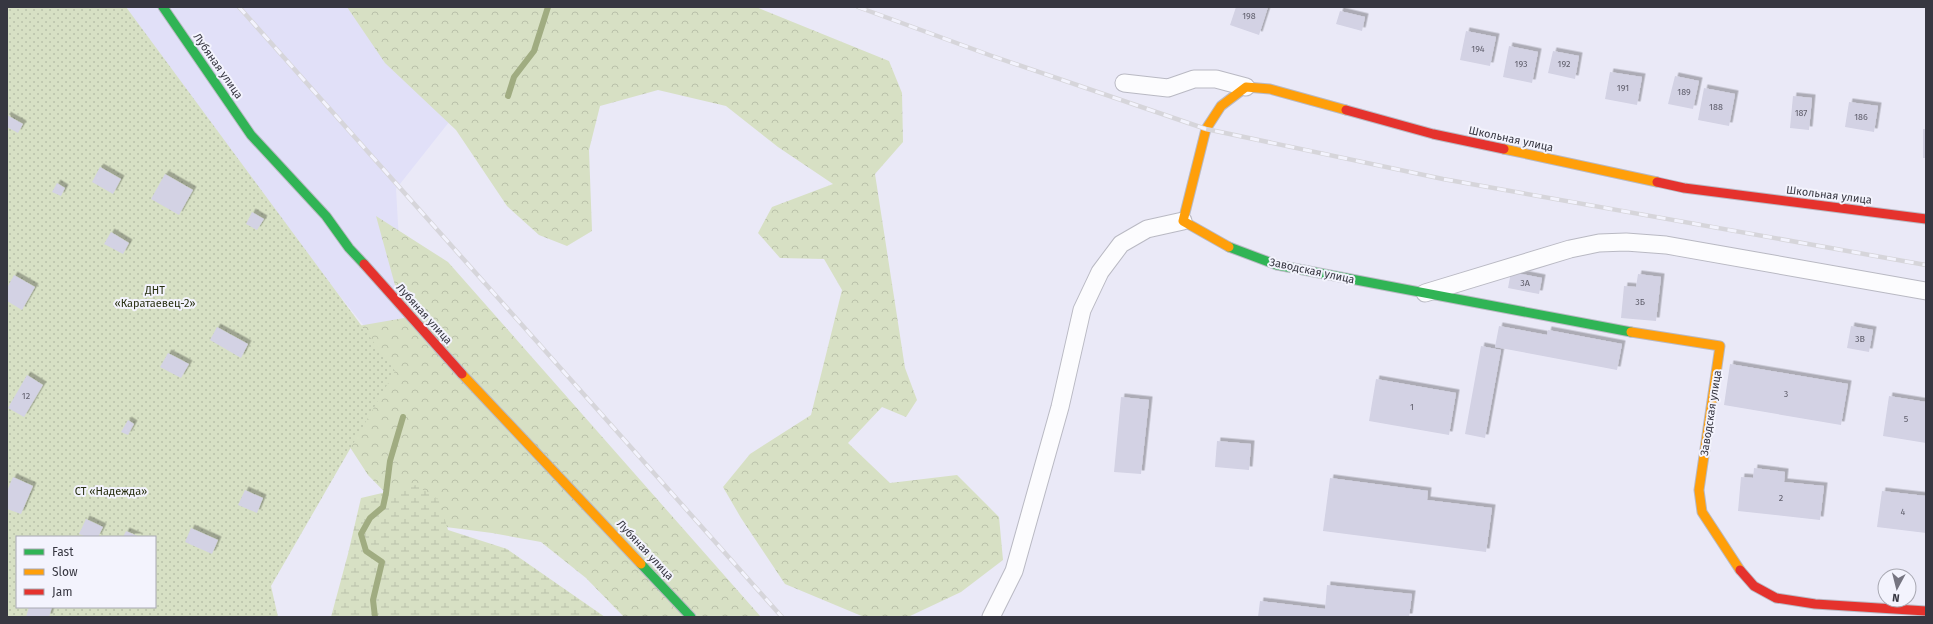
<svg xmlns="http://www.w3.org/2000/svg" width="1933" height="624" font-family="'Fira Sans',sans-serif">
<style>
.built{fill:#e1e0f8}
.forest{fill:url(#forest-crowns)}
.wetland{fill:url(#wetland-marsh)}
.garden{fill:url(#garden-dots);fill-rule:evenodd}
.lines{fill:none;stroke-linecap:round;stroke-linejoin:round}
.stream{stroke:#a0ac81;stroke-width:6}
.building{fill:#d3d2e4;filter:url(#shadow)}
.street-casing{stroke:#b9b9c3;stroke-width:19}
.fast-casing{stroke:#b9b9c3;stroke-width:11}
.slow-casing{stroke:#b9b9c3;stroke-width:11}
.jam-casing{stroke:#b9b9c3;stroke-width:11}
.street{stroke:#fcfcfe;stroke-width:17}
.fast{stroke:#30b455;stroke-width:9}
.slow{stroke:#ff9f0a;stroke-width:9}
.jam{stroke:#e5322d;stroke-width:9}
.rail-casing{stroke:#d6d5da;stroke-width:4.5}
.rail{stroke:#f3f3fd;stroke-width:3;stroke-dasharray:9;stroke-linecap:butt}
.labels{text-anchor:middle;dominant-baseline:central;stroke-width:4;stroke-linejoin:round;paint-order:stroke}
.number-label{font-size:9px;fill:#605f6c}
.street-label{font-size:11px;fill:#373741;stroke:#f3f3fd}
.park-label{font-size:11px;fill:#272f10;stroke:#f3f3fd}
</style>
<defs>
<pattern id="forest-crowns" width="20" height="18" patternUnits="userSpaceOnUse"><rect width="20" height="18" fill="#d7e0c4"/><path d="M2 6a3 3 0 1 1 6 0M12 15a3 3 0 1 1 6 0" fill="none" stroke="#b9c1aa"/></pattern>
<pattern id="wetland-marsh" width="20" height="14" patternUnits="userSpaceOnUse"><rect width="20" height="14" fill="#d7e0c4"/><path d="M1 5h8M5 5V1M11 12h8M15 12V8" fill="none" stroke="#b9c1aa"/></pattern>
<pattern id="garden-dots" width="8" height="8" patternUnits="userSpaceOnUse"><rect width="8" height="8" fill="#d7e0c4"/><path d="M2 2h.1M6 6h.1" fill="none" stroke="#b9c1aa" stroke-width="1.8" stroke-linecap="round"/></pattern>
<filter id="shadow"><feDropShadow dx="3.5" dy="-3.5" stdDeviation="0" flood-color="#0004"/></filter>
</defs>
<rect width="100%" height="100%" fill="#eae9f7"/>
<path class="built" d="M 106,7 L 540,7 L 396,189 L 407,379 Z"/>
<path class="forest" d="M 347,7 L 756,7 L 889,61 L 902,93 L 903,142 L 875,174 L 905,368 L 917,400 L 906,417 L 882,407 L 848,443 L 890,483 L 957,475 L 999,517 L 1003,560 L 961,592 L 908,617 L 864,617 L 785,584 L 741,518 L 723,487 L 750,454 L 811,415 L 842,290 L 824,259 L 780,258 L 758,233 L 772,207 L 833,184 L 778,147 L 726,106 L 658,90 L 600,106 L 589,150 L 592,231 L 567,246 L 539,235 L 507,206 L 456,130 L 385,63 Z
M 376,216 L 448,262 L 761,617 L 624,617 L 586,578 L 541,542 L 492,533 L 415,523 L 368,475 L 331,418 L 318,333 L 404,318 Z"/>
<path class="wetland" d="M 416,485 L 439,500 L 448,530 L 507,549 L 605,617 L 331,617 L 348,554 L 361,498 Z"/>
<path class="garden" d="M 7,7 L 126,7 L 395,371 L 271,586 L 278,617 L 7,617 ZM 17,537 L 155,537 L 155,607 L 17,607 Z"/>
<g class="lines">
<path class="stream" d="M 508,96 L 514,77 L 534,51 L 548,7
M 375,617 L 373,600 L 382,562 L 366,551 L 361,534 L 370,518 L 383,507 L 386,493 L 390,461 L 403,417"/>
</g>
<path class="building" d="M 1236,7 L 1268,7 L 1259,35 L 1230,25 Z
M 1340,11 L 1365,17 L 1362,31 L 1336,24 Z
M 1466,31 L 1496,37 L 1490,66 L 1460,60 Z
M 1509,46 L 1538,52 L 1532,83 L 1503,77 Z
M 1553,51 L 1579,56 L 1575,79 L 1548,73 Z
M 1610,72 L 1642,77 L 1637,105 L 1605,99 Z
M 1675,76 L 1699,81 L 1693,109 L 1668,104 Z
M 1704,88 L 1735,94 L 1729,126 L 1698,120 Z
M 1793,96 L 1812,98 L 1809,130 L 1790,128 Z
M 1849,102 L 1878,106 L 1874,132 L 1845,127 Z
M 7,115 L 23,124 L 18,133 L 7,127 Z
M 1923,129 L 1926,129 L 1926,158 L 1923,158 Z
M 100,167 L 121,179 L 113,194 L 92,182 Z
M 165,174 L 193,190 L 179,215 L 151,199 Z
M 57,183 L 65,188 L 61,196 L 52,192 Z
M 252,212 L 264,219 L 257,230 L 246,224 Z
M 111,232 L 129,243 L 123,254 L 104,244 Z
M 1511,272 L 1542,278 L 1539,294 L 1508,288 Z
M 1638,274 L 1661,277 L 1656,321 L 1621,318 L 1624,286 L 1636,287 Z
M 14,275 L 35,287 L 22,310 L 7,301 L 7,288 Z
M 1499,326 L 1547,335 L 1548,330 L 1622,344 L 1617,370 L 1495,347 Z
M 1851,326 L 1873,330 L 1869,352 L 1847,348 Z
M 217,327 L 248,344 L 241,358 L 210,340 Z
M 1481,346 L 1501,350 L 1485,438 L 1465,434 Z
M 168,353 L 189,364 L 181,378 L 160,367 Z
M 1730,364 L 1848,384 L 1841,425 L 1724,405 Z
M 27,375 L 43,385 L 24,417 L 8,408 Z
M 1376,379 L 1456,393 L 1449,435 L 1369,421 Z
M 1889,396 L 1926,402 L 1926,443 L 1883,436 Z
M 1121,397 L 1149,400 L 1141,474 L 1114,472 Z
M 128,420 L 134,424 L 128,435 L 121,432 Z
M 1217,441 L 1251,444 L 1249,470 L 1215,467 Z
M 1754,468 L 1785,472 L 1784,482 L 1824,486 L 1820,520 L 1738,511 L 1741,477 L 1753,478 Z
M 13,477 L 33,486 L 21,514 L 7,509 L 7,491 Z
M 1330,478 L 1428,491 L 1427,500 L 1492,508 L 1486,552 L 1323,531 Z
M 245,490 L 263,498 L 257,513 L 238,505 Z
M 1882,491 L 1926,496 L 1926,533 L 1877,527 Z
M 86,519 L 103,527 L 98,537 L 87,537 L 79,534 Z
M 191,528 L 218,540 L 212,554 L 185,542 Z
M 126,531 L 140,537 L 123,537 Z
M 1327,585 L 1412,594 L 1409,617 L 1258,617 L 1260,601 L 1325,609 Z
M 29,607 L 52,607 L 49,617 L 26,617 Z"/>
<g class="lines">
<defs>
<path id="street" d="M 1124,83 L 1168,88 L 1194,79 L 1216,79 L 1246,87
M 1425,293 L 1570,249 L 1599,243 L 1626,242 L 1666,245 L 1926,291
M 991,617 L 1014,571 L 1060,407 L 1082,310 L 1100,272 L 1121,244 L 1147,229 L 1183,221"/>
<path id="fast" d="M 163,7 L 251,135 L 326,216 L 349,248 L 364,264
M 1229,247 L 1277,265 L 1631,332
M 641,564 L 691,617"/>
<path id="slow" d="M 1504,149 L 1657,182
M 1229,247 L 1183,221 L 1206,129 L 1221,106 L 1246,87 L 1270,89 L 1346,110
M 1631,332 L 1720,346 L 1699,490 L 1702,512 L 1740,570
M 462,374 L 641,564"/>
<path id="jam" d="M 1346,110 L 1433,134 L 1504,149
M 1657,182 L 1684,188 L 1926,219
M 364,264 L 462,374
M 1740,570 L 1754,586 L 1776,598 L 1815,604 L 1926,611"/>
</defs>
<use href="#street" class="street-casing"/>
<use href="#fast" class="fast-casing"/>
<use href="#slow" class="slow-casing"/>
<use href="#jam" class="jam-casing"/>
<use href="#street" class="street"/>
<use href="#fast" class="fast"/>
<use href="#slow" class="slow"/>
<use href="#jam" class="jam"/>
<defs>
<path id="rail" d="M 239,7 L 782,617
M 858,7 L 992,56 L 1206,129 L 1443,179 L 1926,265"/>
</defs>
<use href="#rail" class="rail-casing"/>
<use href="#rail" class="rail"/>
</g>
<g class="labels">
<g class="number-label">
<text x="1249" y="16">198</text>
<text x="1478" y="49">194</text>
<text x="1521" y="64">193</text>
<text x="1564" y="64">192</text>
<text x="1623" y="88">191</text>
<text x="1684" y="92">189</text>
<text x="1716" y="107">188</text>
<text x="1801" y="113">187</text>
<text x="1861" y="117">186</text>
<text x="1525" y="283">3А</text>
<text x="1640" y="302">3Б</text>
<text x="1860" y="339">3В</text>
<text x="1786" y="394">3</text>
<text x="26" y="396">12</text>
<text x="1412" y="407">1</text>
<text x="1906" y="419">5</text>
<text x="1781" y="498">2</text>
<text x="1903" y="512">4</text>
</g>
<g class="street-label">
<text transform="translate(218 66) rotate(55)">Лубяная улица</text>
<text transform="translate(1511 139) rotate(12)">Школьная улица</text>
<text transform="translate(1829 195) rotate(7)">Школьная улица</text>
<text transform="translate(1312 271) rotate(12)">Заводская улица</text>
<text transform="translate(424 314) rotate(48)">Лубяная улица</text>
<text transform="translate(1711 413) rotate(-81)">Заводская улица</text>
<text transform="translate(645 550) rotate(47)">Лубяная улица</text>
</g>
<g class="park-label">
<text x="155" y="290">ДНТ<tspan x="155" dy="13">«Каратаевец-2»</tspan></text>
<text x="111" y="491">СТ «Надежда»</text>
</g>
</g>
<rect width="1933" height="624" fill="none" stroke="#373741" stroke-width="16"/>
<rect x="16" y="536" width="140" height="72" fill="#f3f3fd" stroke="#a8a8b2"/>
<rect x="24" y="549" width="20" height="6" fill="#30b455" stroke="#a8a8b2"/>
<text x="52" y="556" font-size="12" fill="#373741">Fast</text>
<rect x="24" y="569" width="20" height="6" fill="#ff9f0a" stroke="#a8a8b2"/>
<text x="52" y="576" font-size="12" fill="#373741">Slow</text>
<rect x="24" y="589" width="20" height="6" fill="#e5322d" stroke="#a8a8b2"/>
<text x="52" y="596" font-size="12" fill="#373741">Jam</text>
<g transform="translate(1897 588) rotate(187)"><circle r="19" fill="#f3f3fd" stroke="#a8a8b2"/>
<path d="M0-3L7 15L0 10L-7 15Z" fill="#767581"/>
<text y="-6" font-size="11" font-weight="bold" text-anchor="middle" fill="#373741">N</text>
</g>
</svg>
